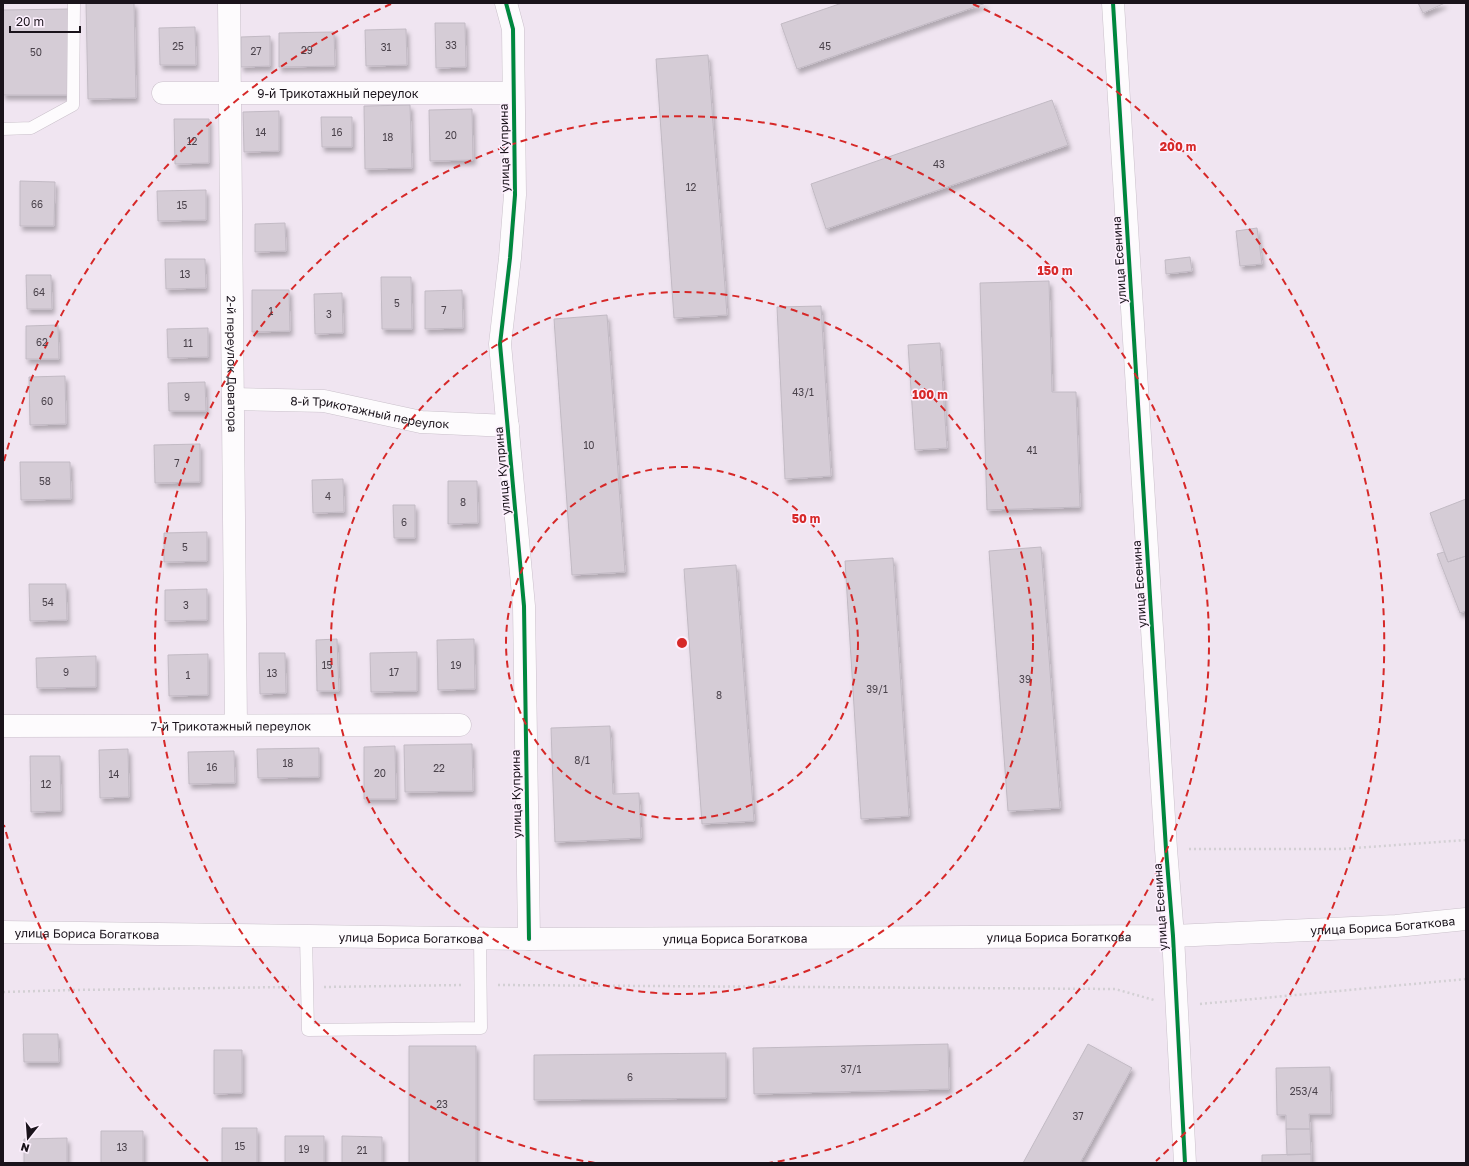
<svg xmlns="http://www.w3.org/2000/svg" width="1469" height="1166" font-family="'Golos Text',sans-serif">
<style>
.building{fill:#d5ccd6;stroke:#c2bac4;filter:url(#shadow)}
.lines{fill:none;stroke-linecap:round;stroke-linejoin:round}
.service-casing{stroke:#cac1cb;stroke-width:13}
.minor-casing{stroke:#cac1cb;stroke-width:23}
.tertiary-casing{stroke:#cac1cb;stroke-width:23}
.secondary-casing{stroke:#cac1cb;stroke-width:23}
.path{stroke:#d3d0d4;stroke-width:2.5;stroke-dasharray:2 3;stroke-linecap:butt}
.service{stroke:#fdfbfd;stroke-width:12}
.minor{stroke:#fdfbfd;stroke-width:22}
.tertiary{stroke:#fdfbfd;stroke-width:22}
.secondary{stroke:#fdfbfd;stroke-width:22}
.cycleway-casing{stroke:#fdf0fe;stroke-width:6}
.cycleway{stroke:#00873e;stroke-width:4}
.ring{fill:none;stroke:#d62828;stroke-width:2;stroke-dasharray:7 5}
.labels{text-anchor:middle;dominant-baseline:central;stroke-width:3;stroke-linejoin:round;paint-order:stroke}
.number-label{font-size:10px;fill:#4a424b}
.street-label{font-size:12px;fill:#1a131b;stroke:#fdf0fe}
.centre{fill:#d62828;stroke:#fdf0fe;stroke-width:2}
.ring-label{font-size:12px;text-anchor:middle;font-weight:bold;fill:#d62828;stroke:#fdf0fe;stroke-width:3;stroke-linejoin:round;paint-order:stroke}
</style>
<defs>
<filter id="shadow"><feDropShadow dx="2.5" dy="4.5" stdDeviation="2" flood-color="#0004"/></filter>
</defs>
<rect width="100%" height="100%" fill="#f0e5f1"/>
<path class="building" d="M 86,3 L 134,3 L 136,98 L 88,99 Z
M 842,3 L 986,3 L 797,69 L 781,24 Z
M 1418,3 L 1445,3 L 1423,13 Z
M 69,9 L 69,95 L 3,95 L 3,10 Z
M 435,23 L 465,23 L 466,67 L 436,68 Z
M 195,27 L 196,65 L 160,65 L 159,28 Z
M 406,29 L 407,65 L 366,66 L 365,30 Z
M 334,32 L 335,66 L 279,67 L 279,33 Z
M 270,36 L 270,66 L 241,67 L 241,37 Z
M 708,55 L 727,315 L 674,318 L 656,59 Z
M 1052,100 L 1068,145 L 826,229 L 811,184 Z
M 410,105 L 412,168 L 365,169 L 364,106 Z
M 472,109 L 473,160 L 430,161 L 429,110 Z
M 279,111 L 279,151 L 244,152 L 243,112 Z
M 321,117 L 352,117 L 352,147 L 322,147 Z
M 174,119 L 209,119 L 209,163 L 175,164 Z
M 20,181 L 55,182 L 54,226 L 20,226 Z
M 206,190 L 206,220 L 158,221 L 157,191 Z
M 285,223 L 286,251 L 255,252 L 255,224 Z
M 1257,228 L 1262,264 L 1240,266 L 1236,231 Z
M 1190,257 L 1192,271 L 1166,274 L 1165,260 Z
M 165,259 L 205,259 L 206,288 L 166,289 Z
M 26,275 L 51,275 L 52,309 L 27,309 Z
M 381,277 L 411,277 L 412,329 L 382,329 Z
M 1049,281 L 1052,392 L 1076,392 L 1080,507 L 987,510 L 980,283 Z
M 252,290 L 289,290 L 290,331 L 252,332 Z
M 462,290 L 463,328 L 425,329 L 425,291 Z
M 342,293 L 343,333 L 315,334 L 314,294 Z
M 821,306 L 831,476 L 785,479 L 777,307 Z
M 607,315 L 625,572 L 572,575 L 554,319 Z
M 58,325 L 59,359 L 26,359 L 26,326 Z
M 208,328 L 208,357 L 168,358 L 167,329 Z
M 940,343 L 947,448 L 915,450 L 908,345 Z
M 65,376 L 66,424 L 30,425 L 29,377 Z
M 205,382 L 206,411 L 169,411 L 168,383 Z
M 200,444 L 200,482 L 155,483 L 154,445 Z
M 20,462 L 70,462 L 71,499 L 21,500 Z
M 343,479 L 344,512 L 313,513 L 312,480 Z
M 448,481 L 477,481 L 478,523 L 448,524 Z
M 1466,499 L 1466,556 L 1448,562 L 1430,513 Z
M 393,505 L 415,505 L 415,538 L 394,538 Z
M 207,532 L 207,561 L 164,562 L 164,533 Z
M 1041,547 L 1060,808 L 1008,811 L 989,551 Z
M 1444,552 L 1448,562 L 1466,556 L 1466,611 L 1460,613 L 1437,554 Z
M 893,558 L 909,816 L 861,819 L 845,561 Z
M 736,565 L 754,821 L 702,824 L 684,569 Z
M 29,584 L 66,584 L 67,620 L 30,621 Z
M 207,589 L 207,620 L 165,621 L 165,590 Z
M 337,639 L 339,691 L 317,691 L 316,640 Z
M 474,639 L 475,689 L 438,690 L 437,640 Z
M 417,652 L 417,691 L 371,692 L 370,653 Z
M 259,653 L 285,653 L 286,693 L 260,694 Z
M 208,654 L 208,695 L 169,696 L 168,655 Z
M 96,656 L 96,687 L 37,688 L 36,658 Z
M 610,726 L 613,794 L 639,793 L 641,838 L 555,842 L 551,728 Z
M 472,744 L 473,791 L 405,792 L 404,745 Z
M 395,746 L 396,799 L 364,799 L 364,747 Z
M 319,748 L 319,777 L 258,778 L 257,749 Z
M 128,749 L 129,797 L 100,798 L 99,750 Z
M 234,751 L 235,783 L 189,784 L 188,752 Z
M 30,756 L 60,756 L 61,811 L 31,812 Z
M 23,1034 L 58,1034 L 59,1062 L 24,1062 Z
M 948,1044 L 949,1089 L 754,1094 L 753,1048 Z
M 1088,1044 L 1132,1068 L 1080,1163 L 1023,1163 Z
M 409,1046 L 476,1046 L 476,1163 L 409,1163 Z
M 214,1050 L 242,1050 L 242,1093 L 214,1094 Z
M 726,1053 L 726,1098 L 534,1100 L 534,1055 Z
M 1330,1067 L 1331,1114 L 1309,1114 L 1310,1129 L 1286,1129 L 1286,1115 L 1277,1115 L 1276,1068 Z
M 222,1128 L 257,1128 L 257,1163 L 222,1163 Z
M 1286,1129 L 1310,1129 L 1311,1154 L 1287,1155 Z
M 101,1131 L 143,1131 L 143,1163 L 101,1163 Z
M 285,1136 L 324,1136 L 324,1163 L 285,1163 Z
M 342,1136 L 382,1137 L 382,1163 L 342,1163 Z
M 67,1138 L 67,1163 L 24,1163 L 24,1139 Z
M 1311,1154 L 1311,1163 L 1262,1163 L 1262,1155 Z"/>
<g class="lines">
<defs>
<path id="service" d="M 3,129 L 31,128 L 73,105 L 74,3
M 306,936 L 308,1030 L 481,1028 L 480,938"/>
<g id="minor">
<path id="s1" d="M 229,3 L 236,725"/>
<path d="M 506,3 L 513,29 L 515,195 L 510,258 L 500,344 L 524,606 L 529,939"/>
<path id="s2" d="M 163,93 L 513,93"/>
<path id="s3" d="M 233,399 L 324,401 L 421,422 L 508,426"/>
<path id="s4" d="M 3,726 L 460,725"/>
</g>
<path id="tertiary" d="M 1113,3 L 1157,709 L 1166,849 L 1173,936 L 1185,1163"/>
<g id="secondary">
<path id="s5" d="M 3,932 L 529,939 L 1173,936 L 1396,926 L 1466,919"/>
</g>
</defs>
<use href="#service" class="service-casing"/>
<use href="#minor" class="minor-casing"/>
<use href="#tertiary" class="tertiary-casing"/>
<use href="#secondary" class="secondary-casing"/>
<path class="path" d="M 1189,849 L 1341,849 L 1466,840
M 498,985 L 1115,989 L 1154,1000
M 324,987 L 463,985
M 3,992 L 74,990 L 289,987
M 1200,1004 L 1466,979"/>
<use href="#service" class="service"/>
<use href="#minor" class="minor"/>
<use href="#tertiary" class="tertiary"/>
<use href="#secondary" class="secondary"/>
<defs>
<path id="cycleway" d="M 506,3 L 513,29 L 515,195 L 510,258 L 500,344 L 524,606 L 529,939
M 1113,3 L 1157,709 L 1166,849 L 1173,936 L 1185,1163"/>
</defs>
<use href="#cycleway" class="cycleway-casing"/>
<use href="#cycleway" class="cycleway"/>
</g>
<g class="ring">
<circle cx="682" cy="643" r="176"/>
<circle cx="682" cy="643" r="351"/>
<path d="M595 1163A527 527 0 1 1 769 1163"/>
<path d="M208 1161A702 702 0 0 1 4 825M4 461A702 702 0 0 1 391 4M973 4A702 702 0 0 1 1156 1161"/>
</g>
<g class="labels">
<g class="number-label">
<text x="451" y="45">33</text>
<text x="178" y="46">25</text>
<text x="825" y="46">45</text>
<text x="386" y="47">31</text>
<text x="307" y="50">29</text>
<text x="256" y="51">27</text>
<text x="36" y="52">50</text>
<text x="261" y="132">14</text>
<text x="337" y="132">16</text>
<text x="451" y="135">20</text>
<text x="388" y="137">18</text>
<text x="192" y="141">12</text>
<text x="939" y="164">43</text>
<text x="691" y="187">12</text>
<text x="37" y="204">66</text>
<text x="182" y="205">15</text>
<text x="185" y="274">13</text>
<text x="39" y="292">64</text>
<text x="397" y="303">5</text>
<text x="444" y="310">7</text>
<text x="271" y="311">1</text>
<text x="329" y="314">3</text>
<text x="42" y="342">62</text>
<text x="188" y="343">11</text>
<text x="803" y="392">43/1</text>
<text x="187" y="397">9</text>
<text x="47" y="401">60</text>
<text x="589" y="445">10</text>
<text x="1032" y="450">41</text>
<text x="177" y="463">7</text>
<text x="45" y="481">58</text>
<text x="328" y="496">4</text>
<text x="463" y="502">8</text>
<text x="404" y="522">6</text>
<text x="185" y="547">5</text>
<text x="48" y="602">54</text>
<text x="186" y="605">3</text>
<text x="327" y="665">15</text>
<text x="456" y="665">19</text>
<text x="66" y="672">9</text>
<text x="394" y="672">17</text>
<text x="272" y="673">13</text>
<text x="188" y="675">1</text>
<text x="1025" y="679">39</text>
<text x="877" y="689">39/1</text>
<text x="719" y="695">8</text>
<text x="582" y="760">8/1</text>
<text x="288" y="763">18</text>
<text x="212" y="767">16</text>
<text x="439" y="768">22</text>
<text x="380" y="773">20</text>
<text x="114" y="774">14</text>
<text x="46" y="784">12</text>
<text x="851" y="1069">37/1</text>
<text x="630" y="1077">6</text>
<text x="1304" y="1091">253/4</text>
<text x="442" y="1104">23</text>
<text x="1078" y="1116">37</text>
<text x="240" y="1146">15</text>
<text x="122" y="1147">13</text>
<text x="304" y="1149">19</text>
<text x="362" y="1150">21</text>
</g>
<g class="street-label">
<text stroke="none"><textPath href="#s2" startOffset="175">9-й Трикотажный переулок</textPath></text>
<text transform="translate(504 148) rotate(-91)">улица Куприна</text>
<text transform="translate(1119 260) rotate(-94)">улица Есенина</text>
<text stroke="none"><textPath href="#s1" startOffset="361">2-й переулок Доватора</textPath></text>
<text stroke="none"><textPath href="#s3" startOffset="138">8-й Трикотажный переулок</textPath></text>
<text transform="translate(502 471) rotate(-95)">улица Куприна</text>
<text transform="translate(1139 584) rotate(-94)">улица Есенина</text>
<text stroke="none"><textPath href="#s4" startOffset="228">7-й Трикотажный переулок</textPath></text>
<text transform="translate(516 794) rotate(-91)">улица Куприна</text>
<text transform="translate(1160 907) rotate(-94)">улица Есенина</text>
<text stroke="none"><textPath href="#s5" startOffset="1380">улица Бориса Богаткова</textPath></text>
<text stroke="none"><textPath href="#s5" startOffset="84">улица Бориса Богаткова</textPath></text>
<text stroke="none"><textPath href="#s5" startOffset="408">улица Бориса Богаткова</textPath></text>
<text stroke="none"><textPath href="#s5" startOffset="1056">улица Бориса Богаткова</textPath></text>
<text stroke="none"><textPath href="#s5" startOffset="732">улица Бориса Богаткова</textPath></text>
</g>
</g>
<circle cx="682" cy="643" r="6" class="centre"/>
<g class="ring-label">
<text x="1178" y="151">200 m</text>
<text x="1055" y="275">150 m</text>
<text x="930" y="399">100 m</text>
<text x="806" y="523">50 m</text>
</g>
<rect width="1469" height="1166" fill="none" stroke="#1a131b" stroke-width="8"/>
<g transform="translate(28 1138) rotate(197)" stroke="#fdf0fe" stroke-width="3" paint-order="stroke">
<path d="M0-3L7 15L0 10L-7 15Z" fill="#1a131b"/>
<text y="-6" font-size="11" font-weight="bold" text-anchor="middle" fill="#1a131b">N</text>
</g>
<path d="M10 26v6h70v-6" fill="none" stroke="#1a131b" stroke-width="2"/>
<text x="16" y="26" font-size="12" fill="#1a131b" stroke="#fdf0fe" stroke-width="3" paint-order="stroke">20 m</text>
</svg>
